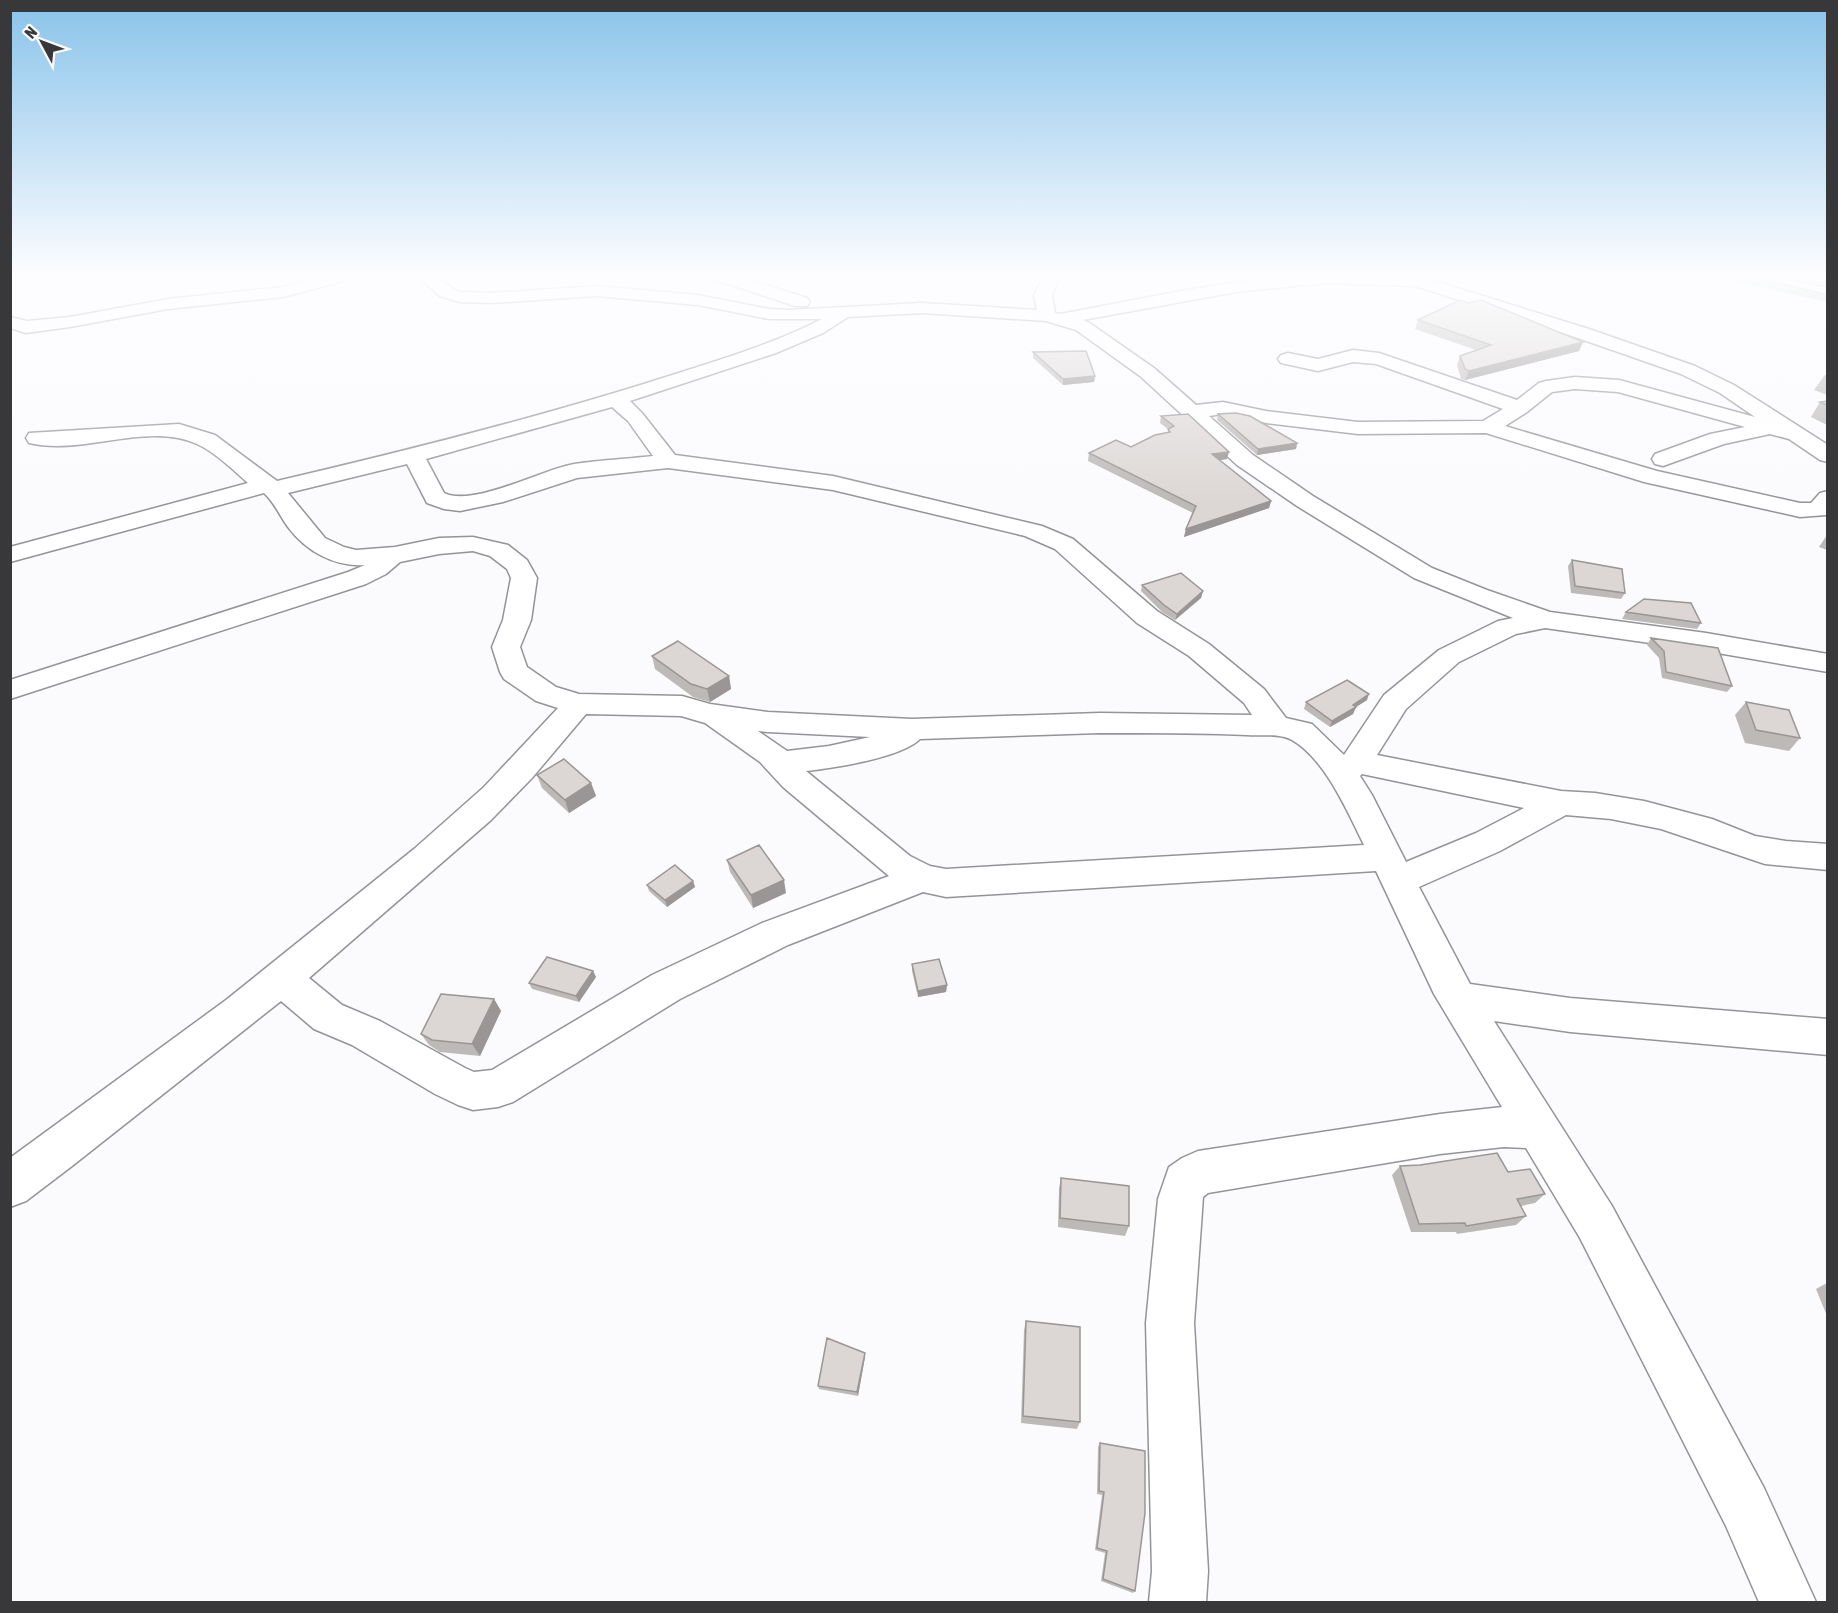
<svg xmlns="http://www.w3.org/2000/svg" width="1838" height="1613" font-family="'Asap Condensed',sans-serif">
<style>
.green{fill:#bad4af}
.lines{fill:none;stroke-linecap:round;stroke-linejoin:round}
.service-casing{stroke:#939498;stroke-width:3}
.minor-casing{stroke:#939498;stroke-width:3}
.service{fill:#fff;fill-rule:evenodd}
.minor{fill:#fff;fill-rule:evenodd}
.wall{fill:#bdb9b7}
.shaded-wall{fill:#9a9695}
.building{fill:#dcd7d5;stroke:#9a9695;stroke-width:1.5}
</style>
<rect width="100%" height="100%" fill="#fbfbfe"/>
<path class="green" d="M 1708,276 L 1827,276 L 1827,302 Z"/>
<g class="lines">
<defs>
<path id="service" d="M 1750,276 L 1768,276 L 1828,288 L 1828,294 Z"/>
<path id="minor" d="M 323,276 L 349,276 L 347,280 L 283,297 L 168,309 L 70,327 L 26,333 L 10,328 L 10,317 L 27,321 L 70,317 L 168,299 L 282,287 Z
M 417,276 L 435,276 L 452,288 L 461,292 L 492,293 L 596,286 L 698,295 L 769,309 L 787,310 L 922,303 L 1037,310 L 1034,295 L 1044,276 L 1060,276 L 1052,295 L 1055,313 L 1060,314 L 1192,289 L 1280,276 L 1419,276 L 1589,329 L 1695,366 L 1734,385 L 1828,445 L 1828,462 L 1820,460 L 1789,439 L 1770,434 L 1724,444 L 1663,466 L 1655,464 L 1652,459 L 1655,454 L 1710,434 L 1745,427 L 1618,392 L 1575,389 L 1552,392 L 1527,412 L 1505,426 L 1657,471 L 1800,503 L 1811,503 L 1820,493 L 1828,491 L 1826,515 L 1800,517 L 1644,482 L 1486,433 L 1358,434 L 1266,423 L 1223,414 L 1209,416 L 1253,455 L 1313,496 L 1432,568 L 1487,590 L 1550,612 L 1706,633 L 1828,654 L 1828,672 L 1706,651 L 1545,628 L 1516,634 L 1459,662 L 1406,709 L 1377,755 L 1561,791 L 1595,793 L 1644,801 L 1712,819 L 1755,836 L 1786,841 L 1828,844 L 1828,870 L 1765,864 L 1661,829 L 1611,819 L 1566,815 L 1500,851 L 1419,887 L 1470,984 L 1570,998 L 1828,1019 L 1828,1055 L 1570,1032 L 1494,1021 L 1612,1206 L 1764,1488 L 1816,1602 L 1759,1602 L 1726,1526 L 1580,1238 L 1526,1148 L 1504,1147 L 1440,1154 L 1208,1193 L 1203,1197 L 1194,1323 L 1208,1571 L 1206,1602 L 1149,1602 L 1152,1571 L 1146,1323 L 1158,1199 L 1169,1167 L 1182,1158 L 1198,1151 L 1440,1114 L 1502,1107 L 1434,994 L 1376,871 L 946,897 L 923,892 L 788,945 L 680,999 L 513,1102 L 498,1107 L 473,1110 L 458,1105 L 435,1094 L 352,1045 L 314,1029 L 281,1001 L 72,1166 L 26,1201 L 10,1207 L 10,1158 L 226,1000 L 414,849 L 484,787 L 558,708 L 536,701 L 504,679 L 500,672 L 492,647 L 503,620 L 511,578 L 507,569 L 490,556 L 473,551 L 439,554 L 400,562 L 386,574 L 366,584 L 10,699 L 10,680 L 348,572 L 365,565 C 334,567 306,551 288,527 C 280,516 274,502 264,493 L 10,562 L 10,547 L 248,483 C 233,470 215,452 197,444 C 147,421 83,456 29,443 L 26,438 L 29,433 L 179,424 L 215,435 L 277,481 C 401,452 525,421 647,383 C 706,364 767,347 822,319 L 769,319 L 698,305 L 596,296 L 492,303 L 459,302 L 440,296 ZM 1325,283 L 1415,286 L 1575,337 L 1681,374 L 1720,393 L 1755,417 L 1619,380 L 1575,377 L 1546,381 L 1539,383 L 1517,400 L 1379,353 L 1353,350 L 1318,359 L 1288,353 L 1281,355 L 1278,359 L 1281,363 L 1318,371 L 1353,362 L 1376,364 L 1503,409 L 1483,421 L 1358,422 L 1266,411 L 1223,402 L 1196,405 L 1154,368 L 1088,322 L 1083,320 L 1236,292 ZM 922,313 L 1046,321 L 1076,330 L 1140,376 L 1237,465 L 1297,506 L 1414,578 L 1513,618 L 1498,621 L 1439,650 L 1384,695 L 1344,755 L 1312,724 L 1286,718 L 1264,689 L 1209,644 L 1157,611 L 1073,539 L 1042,526 L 833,476 L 675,455 L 642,413 L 630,401 L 776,353 L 823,333 L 848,317 ZM 612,407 L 628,421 L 653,456 C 627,459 600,460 574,464 C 541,470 474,507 444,493 L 426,459 ZM 407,464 L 427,503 L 444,509 L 460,511 L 503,502 L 577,478 L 668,468 L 833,490 L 1025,536 L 1055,549 L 1137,623 L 1189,656 L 1244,703 L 1252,715 L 1100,713 L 912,719 L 768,712 L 710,704 L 682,696 L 579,694 L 556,687 L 527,667 L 520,647 L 531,620 L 537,578 L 527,560 L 508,545 L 473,537 L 439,538 L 395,547 L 356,550 L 344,547 L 325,538 L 288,493 ZM 586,714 L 681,716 L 705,723 L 760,762 L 783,787 L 889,876 L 762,923 L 652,975 L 492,1070 L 474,1072 L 465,1068 L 380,1021 L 342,1005 L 309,978 L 491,820 L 532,778 ZM 758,731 L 768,732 L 870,737 L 829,746 L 787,751 ZM 1100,733 C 1149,733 1198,733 1247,735 C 1260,736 1280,733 1292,740 C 1326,760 1347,811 1364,845 L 946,869 L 930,866 L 910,856 L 806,771 C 833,768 901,758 920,739 ZM 1362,774 L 1524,808 L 1476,833 L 1406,862 L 1372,795 L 1360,776 Z
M 714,276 L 738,276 L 807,298 L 810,302 L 807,306 L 795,306 L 716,280 Z"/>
</defs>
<use href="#service" class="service-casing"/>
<use href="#minor" class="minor-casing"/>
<use href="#service" class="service"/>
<use href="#minor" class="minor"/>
</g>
<path class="wall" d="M 1418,320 L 1583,342 L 1579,351 L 1465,380 L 1461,379 L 1457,365 L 1460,356 L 1476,350 L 1415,329 Z
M 1033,352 L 1095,376 L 1094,382 L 1063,385 L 1033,358 Z
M 1827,374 L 1827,395 L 1814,390 L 1824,376 Z
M 1827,401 L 1827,425 L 1811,417 L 1820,402 Z
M 1218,414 L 1297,443 L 1296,449 L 1257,455 L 1217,420 Z
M 1161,416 L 1227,459 L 1220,460 L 1271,501 L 1269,508 L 1184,537 L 1186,529 L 1193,513 L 1088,461 L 1089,453 L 1131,447 L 1168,432 L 1168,429 L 1160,423 Z
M 1827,535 L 1827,550 L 1819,547 Z
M 1572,560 L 1625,593 L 1621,599 L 1571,593 L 1568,566 Z
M 1142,585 L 1203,591 L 1201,598 L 1175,620 L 1162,612 L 1141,591 Z
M 1626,612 L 1701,623 L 1697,629 L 1622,619 Z
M 1651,638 L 1732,686 L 1727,692 L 1662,678 L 1659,658 L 1647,645 Z
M 652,656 L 729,676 L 731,689 L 710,702 L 693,697 L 655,669 Z
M 1367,700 L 1356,707 L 1353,714 L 1330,727 L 1304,709 L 1306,702 Z
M 1746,702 L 1800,738 L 1789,751 L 1745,743 L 1735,715 Z
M 537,775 L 591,783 L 596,796 L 569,813 L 542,788 Z
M 727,860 L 786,893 L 753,908 L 730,872 Z
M 693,881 L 695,887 L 667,907 L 649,891 L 647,885 Z
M 912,964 L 947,985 L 946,992 L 918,997 L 912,971 Z
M 593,971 L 596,977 L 579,1002 L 532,989 L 529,983 Z
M 494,999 L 501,1011 L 480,1056 L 440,1052 L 429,1045 L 421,1034 Z
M 1400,1166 L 1508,1172 L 1545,1194 L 1535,1203 L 1521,1206 L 1526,1216 L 1516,1225 L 1457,1234 L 1456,1232 L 1411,1232 L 1392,1175 Z
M 1061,1178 L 1129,1226 L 1125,1236 L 1058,1227 L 1059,1188 Z
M 1825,1284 L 1827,1284 L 1827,1316 L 1816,1289 Z
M 1026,1321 L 1080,1422 L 1077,1429 L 1021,1423 L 1024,1330 Z
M 865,1357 L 858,1396 L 819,1389 L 818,1386 Z
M 1100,1443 L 1135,1591 L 1133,1593 L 1101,1581 L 1105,1553 L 1095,1550 L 1102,1495 L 1097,1494 L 1098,1447 Z"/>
<path class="shaded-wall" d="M 1583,342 L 1579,351 L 1465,380 L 1469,371 Z
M 1095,376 L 1094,382 L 1063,385 L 1063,379 Z
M 1297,443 L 1296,449 L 1257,455 L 1258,449 Z
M 1229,452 L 1227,459 L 1210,462 L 1212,454 Z
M 1271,501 L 1269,508 L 1184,537 L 1186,529 Z
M 1203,591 L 1201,598 L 1175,620 L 1177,614 Z
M 729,676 L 731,689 L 710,702 L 707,689 Z
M 1369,694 L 1367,700 L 1356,707 L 1353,714 L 1330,727 L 1332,721 L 1353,705 Z
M 591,783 L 596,796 L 569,813 L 565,800 Z
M 784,880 L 786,893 L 753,908 L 751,895 Z
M 693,881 L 695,887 L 667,907 L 665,900 Z
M 593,971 L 596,977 L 579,1002 L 576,996 Z
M 947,985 L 946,992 L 918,997 L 918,991 Z
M 494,999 L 501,1011 L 480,1056 L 472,1044 Z
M 865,1353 L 865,1357 L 858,1396 L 857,1392 Z"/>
<path class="building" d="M 1460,300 L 1468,303 L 1481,300 L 1583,342 L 1469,371 L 1465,369 L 1460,356 L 1491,345 L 1418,320 Z
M 1086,351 L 1095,376 L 1063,379 L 1033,352 Z
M 1827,401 L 1827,405 L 1820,402 Z
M 1236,413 L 1250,416 L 1297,443 L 1258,449 L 1218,414 Z
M 1188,414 L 1229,452 L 1212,454 L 1271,501 L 1186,529 L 1196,506 L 1089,453 L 1116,440 L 1131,447 L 1155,435 L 1170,432 L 1168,429 L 1174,426 L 1161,416 Z
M 1572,560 L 1622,569 L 1625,593 L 1575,586 Z
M 1181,573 L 1203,591 L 1177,614 L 1164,605 L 1142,585 Z
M 1644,599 L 1691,603 L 1701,623 L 1626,612 Z
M 1651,638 L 1718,648 L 1732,686 L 1666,672 L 1664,651 Z
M 678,641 L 729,676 L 707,689 L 691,684 L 652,656 Z
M 1347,680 L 1369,694 L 1353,705 L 1356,707 L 1332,721 L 1306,702 Z
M 1746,702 L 1789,710 L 1800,738 L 1756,730 Z
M 564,759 L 591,783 L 565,800 L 537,775 Z
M 759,845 L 784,880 L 751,895 L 727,860 Z
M 675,865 L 693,881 L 665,900 L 647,885 Z
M 547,957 L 593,971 L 576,996 L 529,983 Z
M 939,959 L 947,985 L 918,991 L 912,964 Z
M 441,994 L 494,999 L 472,1044 L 432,1040 L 421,1034 Z
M 1497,1153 L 1508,1172 L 1530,1169 L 1545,1194 L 1517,1199 L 1526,1216 L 1466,1226 L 1465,1223 L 1419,1224 L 1400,1166 L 1420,1165 Z
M 1061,1178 L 1129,1186 L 1129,1226 L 1060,1218 Z
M 1026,1321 L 1080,1327 L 1080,1422 L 1023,1416 Z
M 827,1338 L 865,1353 L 857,1392 L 818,1386 Z
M 1100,1443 L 1145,1451 L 1145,1513 L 1135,1591 L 1103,1579 L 1107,1551 L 1097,1548 L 1104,1492 L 1099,1491 Z"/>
<linearGradient id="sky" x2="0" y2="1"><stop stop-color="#89c3ea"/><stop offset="0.55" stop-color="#fdfdff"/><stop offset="1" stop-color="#fdfdff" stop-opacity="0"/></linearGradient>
<rect width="1838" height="502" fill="url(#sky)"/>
<rect width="1838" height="1613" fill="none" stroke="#38383a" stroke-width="24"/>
<g transform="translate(42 42) rotate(311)" stroke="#fbfbfe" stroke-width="4.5" paint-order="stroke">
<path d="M0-4.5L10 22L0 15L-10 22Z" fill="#38383a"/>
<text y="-9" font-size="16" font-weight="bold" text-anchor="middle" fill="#38383a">N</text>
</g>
</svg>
